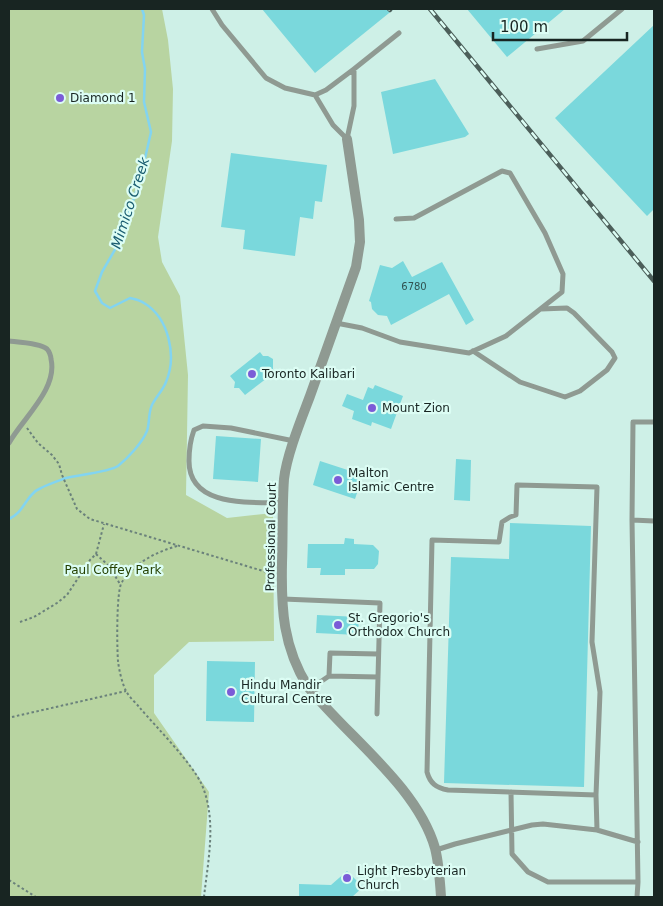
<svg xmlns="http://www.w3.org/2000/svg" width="663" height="906" font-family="'DejaVu Sans',sans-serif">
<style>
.green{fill:#b8d4a1}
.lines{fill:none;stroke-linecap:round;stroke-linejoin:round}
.stream{stroke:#82d4f1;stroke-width:2.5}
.building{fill:#7ad8dc}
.path{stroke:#6a817b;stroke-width:2;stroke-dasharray:2.5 2.5;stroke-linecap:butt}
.service{stroke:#8f9a92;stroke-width:5}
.minor{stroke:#8f9a92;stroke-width:10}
.rail-casing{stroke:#4c5f5a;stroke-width:4.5}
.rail{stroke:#dcfdf4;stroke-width:2.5;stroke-dasharray:8;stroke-linecap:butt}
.poi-dot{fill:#7b5cd7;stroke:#dcfdf4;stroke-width:2}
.labels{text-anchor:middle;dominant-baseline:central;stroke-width:4.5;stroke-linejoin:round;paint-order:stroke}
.number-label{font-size:10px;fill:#305250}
.poi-label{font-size:12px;fill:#182522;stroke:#dcfdf4;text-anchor:start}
.street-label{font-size:12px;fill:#182522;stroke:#dcfdf4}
.park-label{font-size:12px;fill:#244000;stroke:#dcfdf4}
.water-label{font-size:14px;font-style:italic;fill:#195c70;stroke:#dcfdf4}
</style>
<rect width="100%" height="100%" fill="#cef0e7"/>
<path class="green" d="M 9,9 L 162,9 L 168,40 L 173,89 L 172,141 L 158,237 L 162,262 L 180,296 L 188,375 L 186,495 L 227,518 L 273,513 L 274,641 L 189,642 L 154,675 L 154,713 L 209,792 L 201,897 L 9,897 Z"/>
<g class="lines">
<path class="stream" d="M 9,519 C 24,513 26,494 41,488 C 49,484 58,481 66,478 C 78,475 109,472 118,466 C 128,458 142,443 147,431 C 150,422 148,413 152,405 C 156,397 163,390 166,382 C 177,356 169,318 144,303 C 140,300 134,299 130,298 L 110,308 L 102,303 L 95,291 L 102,272 L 120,241 L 141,176 L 151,132 L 144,102 L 145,69 L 142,52 L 144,15 L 142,9"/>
</g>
<path class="building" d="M 262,9 L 394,9 L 315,73 Z
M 467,9 L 565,9 L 507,57 Z
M 654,25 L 654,209 L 647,216 L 555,118 Z
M 435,79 L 469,134 L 465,137 L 393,154 L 381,92 Z
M 231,153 L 327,165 L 322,202 L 315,201 L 313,219 L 300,217 L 295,256 L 243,249 L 245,230 L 221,227 Z
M 403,261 L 412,277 L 442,262 L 474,320 L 466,325 L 449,294 L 391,325 L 387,316 L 378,315 L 372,309 L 371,302 L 369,301 L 380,265 L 392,268 Z
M 260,352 L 263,356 L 268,356 L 273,359 L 273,369 L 275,372 L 245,395 L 239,388 L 234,388 L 235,382 L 230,376 Z
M 375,385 L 403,396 L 391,429 L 372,422 L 371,426 L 352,419 L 354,411 L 342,406 L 347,394 L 363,400 L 368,387 L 373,389 Z
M 216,436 L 261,439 L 258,482 L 213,479 Z
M 456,459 L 471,460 L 470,501 L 454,500 Z
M 320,461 L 363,475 L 355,499 L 313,485 Z
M 510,523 L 591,526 L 584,787 L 444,783 L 451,557 L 509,559 Z
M 345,538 L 354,539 L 354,544 L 373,545 L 379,551 L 378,564 L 374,569 L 345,569 L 345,575 L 320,575 L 321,568 L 307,568 L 308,544 L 344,544 Z
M 317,615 L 359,617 L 358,635 L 316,633 Z
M 207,661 L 255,662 L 254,722 L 206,721 Z
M 347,871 L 363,887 L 352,897 L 299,897 L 299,884 L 331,885 Z"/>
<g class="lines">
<path class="path" d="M 27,428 L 38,443 L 52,455 L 59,464 L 62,475 L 77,509 L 90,519 L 273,574
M 177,546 C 156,552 134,563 122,582 C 116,590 117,650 118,661 C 119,670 122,683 126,691 C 129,697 136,703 140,708 C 157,728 192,763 202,785 C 217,821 208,860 204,897
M 96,554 L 109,566 L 120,584
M 20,622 L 34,617 L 57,603 L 67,595 L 90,560 L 96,554 L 104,524
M 12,717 L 126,691
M 9,880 L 36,897"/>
<path class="service" d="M 212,9 L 222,25 L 266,78 L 285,88 L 315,95
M 537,49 L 583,41 L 622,9
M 347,139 L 354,106 L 354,69 L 399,33
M 347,139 L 333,125 L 315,95 L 326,90 L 354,69
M 336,323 L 362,328 L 400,342 L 469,353 L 506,336 L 562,292 L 563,274 L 545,233 L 510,173 L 502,171 L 414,218 L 396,219
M 9,341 C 18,342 40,343 47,349 C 49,351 51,356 51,359 C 58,389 23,418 9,443
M 473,351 L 520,382 L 565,397 L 580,391 L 607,370 L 615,358 L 612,352 L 574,313 L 567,308 L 541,309
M 284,503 C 251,502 189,508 189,461 C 189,449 190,441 194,430 L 203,426 L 231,428 L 294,441
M 632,520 L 654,521
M 283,599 L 380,603 L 377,714
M 378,677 L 329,676 L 330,653 L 378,654
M 310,689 L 329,676
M 511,792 L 512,854 L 528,872 L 548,882 L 638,882 L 632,520 L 633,422 L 654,422
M 597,830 L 638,842
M 436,850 L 455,844 L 532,825 L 543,824 L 597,830 L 596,795 L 600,692 L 592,642 L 597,487 L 517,485 L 516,515 L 510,517 L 502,522 L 499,542 L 432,540 L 427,772 C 430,783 436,788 448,790 L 596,795
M 637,897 L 638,882"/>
<path class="minor" d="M 347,139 L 359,220 L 360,242 L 356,267 C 341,310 325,353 310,396 C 301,420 287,454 284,479 C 282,507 283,535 282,563 C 281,609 283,647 308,687 C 348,737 417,786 435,848 C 439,864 440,881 441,897"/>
<defs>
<path id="rail" d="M 389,9 L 390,10
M 430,9 L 654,281"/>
</defs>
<use href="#rail" class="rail-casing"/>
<use href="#rail" class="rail"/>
</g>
<g class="poi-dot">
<circle cx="60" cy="98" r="5"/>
<circle cx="252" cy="374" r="5"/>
<circle cx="372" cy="408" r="5"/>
<circle cx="338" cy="480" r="5"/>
<circle cx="338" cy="625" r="5"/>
<circle cx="231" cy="692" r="5"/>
<circle cx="347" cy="878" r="5"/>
</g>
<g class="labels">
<g class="number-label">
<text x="414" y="286">6780</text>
</g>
<g class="poi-label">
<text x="70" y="98">Diamond 1</text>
<text x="262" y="374">Toronto Kalibari</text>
<text x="382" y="408">Mount Zion</text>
<text x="348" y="473">Malton<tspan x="348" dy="14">Islamic Centre</tspan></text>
<text x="348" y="618">St. Gregorio's<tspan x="348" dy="14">Orthodox Church</tspan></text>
<text x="241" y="685">Hindu Mandir<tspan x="241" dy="14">Cultural Centre</tspan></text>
<text x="357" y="871">Light Presbyterian<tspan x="357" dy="14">Church</tspan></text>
</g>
<g class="street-label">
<text transform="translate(271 537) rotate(-89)">Professional Court</text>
</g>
<g class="park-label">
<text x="113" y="570">Paul Coffey Park</text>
</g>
<g class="water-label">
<text transform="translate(130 203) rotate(-72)">Mimico Creek</text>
</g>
</g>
<rect width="663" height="906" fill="none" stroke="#182522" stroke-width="20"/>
<path d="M493 32v8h134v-8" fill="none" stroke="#182522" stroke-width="2.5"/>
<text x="500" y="32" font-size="15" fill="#182522" stroke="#dcfdf4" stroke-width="4" paint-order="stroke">100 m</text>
</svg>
